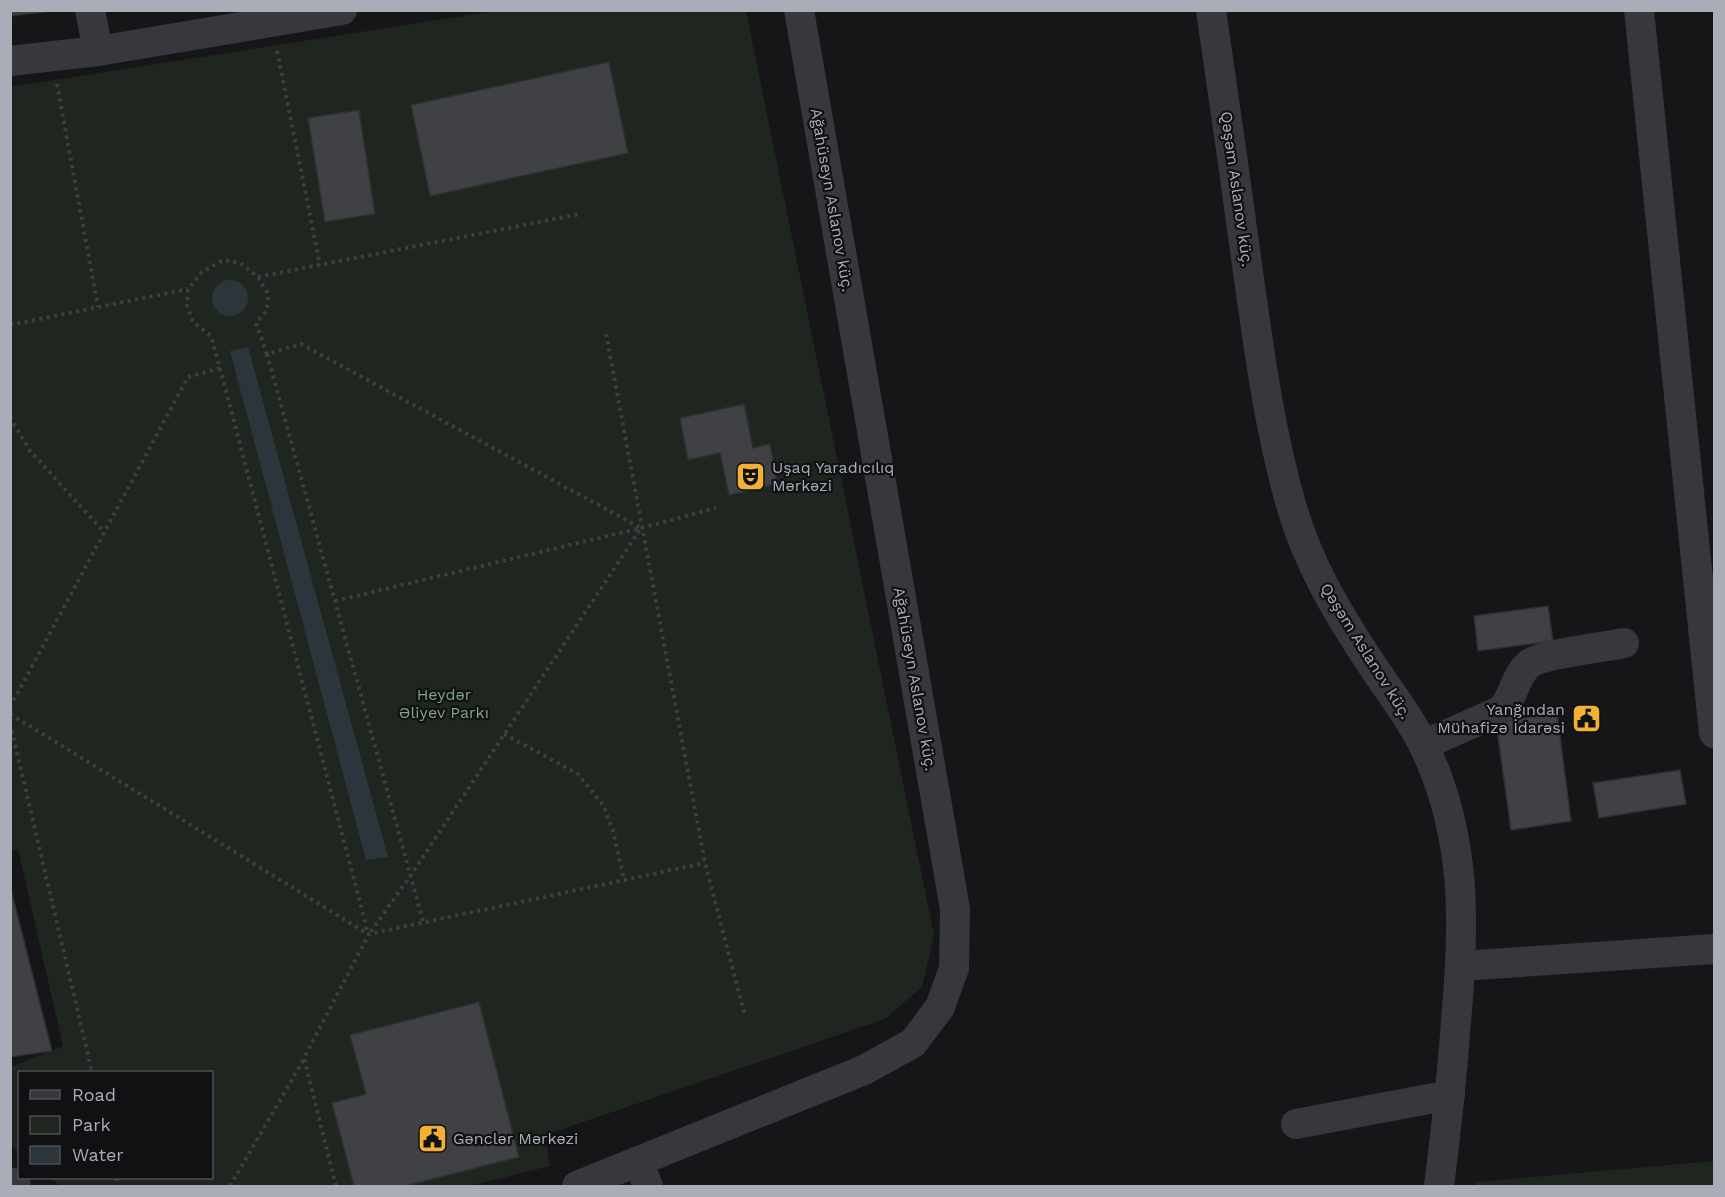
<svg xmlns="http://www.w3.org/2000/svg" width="1725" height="1197" font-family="'Work Sans',sans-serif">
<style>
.green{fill:#1e261f}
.water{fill:#2c353c}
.building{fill:#404145;stroke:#303034;stroke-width:1.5}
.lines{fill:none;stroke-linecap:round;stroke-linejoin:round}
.path{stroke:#3d3f44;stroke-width:4;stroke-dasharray:3 4.5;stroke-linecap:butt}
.minor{stroke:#37383d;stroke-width:30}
.labels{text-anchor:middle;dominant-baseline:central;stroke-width:4.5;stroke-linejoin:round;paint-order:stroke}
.street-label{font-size:16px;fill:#a8adb8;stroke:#111113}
.poi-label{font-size:16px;fill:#a8adb8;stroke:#111113;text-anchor:start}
.park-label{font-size:16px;fill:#7fa381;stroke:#111113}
</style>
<rect width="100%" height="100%" fill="#161618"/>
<path class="green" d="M 495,11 L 746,11 L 934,935 L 922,987 L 885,1019 L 545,1135 L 550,1166 L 469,1186 L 61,1186 L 50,1178 L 212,1178 L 212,1072 L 20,1072 L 19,1152 L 11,1145 L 11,1067 L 63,1046 L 18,849 L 11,850 L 10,87 Z
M 1714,1161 L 1714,1186 L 1476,1186 L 1476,1182 Z"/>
<path class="water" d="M212 298a18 18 0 1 1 36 0a18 18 0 1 1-36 0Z
M 248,347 L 388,857 L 366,860 L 230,351 Z"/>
<path class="building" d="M 10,10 L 51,10 L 51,11 L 10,16 Z
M 609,62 L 628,153 L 430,196 L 411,105 Z
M 359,110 L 375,214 L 325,222 L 308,118 Z
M 744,404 L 753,448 L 770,444 L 778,484 L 729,495 L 720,453 L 688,460 L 680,418 Z
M 1548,606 L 1553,641 L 1478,651 L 1474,616 Z
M 1557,713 L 1571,821 L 1511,830 L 1496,722 Z
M 1680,770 L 1686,804 L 1599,818 L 1593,783 Z
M 10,886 L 52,1051 L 10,1057 Z
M 479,1002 L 519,1157 L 405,1186 L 354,1186 L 332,1103 L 366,1094 L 350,1035 Z"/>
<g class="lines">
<path class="path" d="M 277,51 L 320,265
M 57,84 L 98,307
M 258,277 L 580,214
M 10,325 L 188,289
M 606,334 L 705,863 L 745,1016
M 267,354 L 423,921
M 220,368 L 368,933
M 10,417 L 30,451 L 105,533
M 335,601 L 641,528 L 716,508
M 10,707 L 188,377 L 220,368 L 211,336 L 193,322 L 187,305 L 188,289 L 202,272 L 223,260 L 240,263 L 258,277 L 268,294 L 267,310 L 256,323 L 267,354 L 301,344 L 641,528 L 411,875 L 369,934
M 10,714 L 368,934
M 10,723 L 92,1072
M 504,734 L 578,774 L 603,805 L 613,831 L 624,880
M 117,1178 L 119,1186
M 230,1186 L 304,1059
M 336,1186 L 304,1058 L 369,934 L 705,863"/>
<path class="minor" d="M 90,10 L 98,51
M 1211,10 C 1224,100 1237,189 1249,279 C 1260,357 1270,432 1292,508 C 1308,562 1335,609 1366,656 C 1385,686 1407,712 1423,744 C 1467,834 1465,924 1456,1021 C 1452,1077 1446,1131 1439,1186
M 1639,10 L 1714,733
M 10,61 L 98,51 L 342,10
M 1423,745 L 1500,711 C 1514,699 1514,677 1529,664 C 1541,654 1605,647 1624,643
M 1461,966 L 1714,949
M 1296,1124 L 1450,1095
M 638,1161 L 648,1186
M 10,1182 L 16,1186
M 577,1186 L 864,1070 L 913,1043 L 940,1007 L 954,968 L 955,909 L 799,10"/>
</g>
<defs>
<symbol id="theatre-square" viewBox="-11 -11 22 22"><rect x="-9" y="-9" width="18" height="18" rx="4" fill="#f2b134" stroke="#111113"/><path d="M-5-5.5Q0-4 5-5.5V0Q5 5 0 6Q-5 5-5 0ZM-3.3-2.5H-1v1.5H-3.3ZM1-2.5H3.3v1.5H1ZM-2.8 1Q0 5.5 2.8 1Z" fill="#111"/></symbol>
<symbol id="civic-square" viewBox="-11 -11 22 22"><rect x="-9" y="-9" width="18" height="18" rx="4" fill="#f2b134" stroke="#111113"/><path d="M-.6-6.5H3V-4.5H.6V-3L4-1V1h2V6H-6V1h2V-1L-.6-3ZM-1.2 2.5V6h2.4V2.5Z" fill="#111"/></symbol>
</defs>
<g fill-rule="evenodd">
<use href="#theatre-square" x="734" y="460" width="33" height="33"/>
<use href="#civic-square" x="1570" y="702" width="33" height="33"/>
<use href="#civic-square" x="416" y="1122" width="33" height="33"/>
</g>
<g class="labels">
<g class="street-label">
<text transform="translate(1237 189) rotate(82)">Qəşəm Aslanov küç.</text>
<text transform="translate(832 200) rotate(80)">Ağahüseyn Aslanov küç.</text>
<text transform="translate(1366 651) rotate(58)">Qəşəm Aslanov küç.</text>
<text transform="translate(915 679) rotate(80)">Ağahüseyn Aslanov küç.</text>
</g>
<g class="poi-label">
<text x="772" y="467">Uşaq Yaradıcılıq<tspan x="772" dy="18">Mərkəzi</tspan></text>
<text x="1565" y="709" text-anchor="end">Yanğından<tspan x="1565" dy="18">Mühafizə İdarəsi</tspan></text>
<text x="453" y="1138">Gənclər Mərkəzi</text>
</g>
<g class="park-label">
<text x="444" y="694">Heydər<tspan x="444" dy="18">Əliyev Parkı</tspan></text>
</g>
</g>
<rect width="1725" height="1197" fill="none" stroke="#a8adb8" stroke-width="24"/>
<rect x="18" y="1071" width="195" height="108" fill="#111113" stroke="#4d4f55" stroke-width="1.5"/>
<rect x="30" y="1090" width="30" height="9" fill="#37383d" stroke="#4d4f55" stroke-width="1.5"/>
<text x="72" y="1101" font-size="18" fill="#a8adb8">Road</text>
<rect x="30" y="1116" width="30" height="18" fill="#1e261f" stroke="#4d4f55" stroke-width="1.5"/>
<text x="72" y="1131" font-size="18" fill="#a8adb8">Park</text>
<rect x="30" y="1146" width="30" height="18" fill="#2c353c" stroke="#4d4f55" stroke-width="1.5"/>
<text x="72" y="1161" font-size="18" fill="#a8adb8">Water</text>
</svg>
